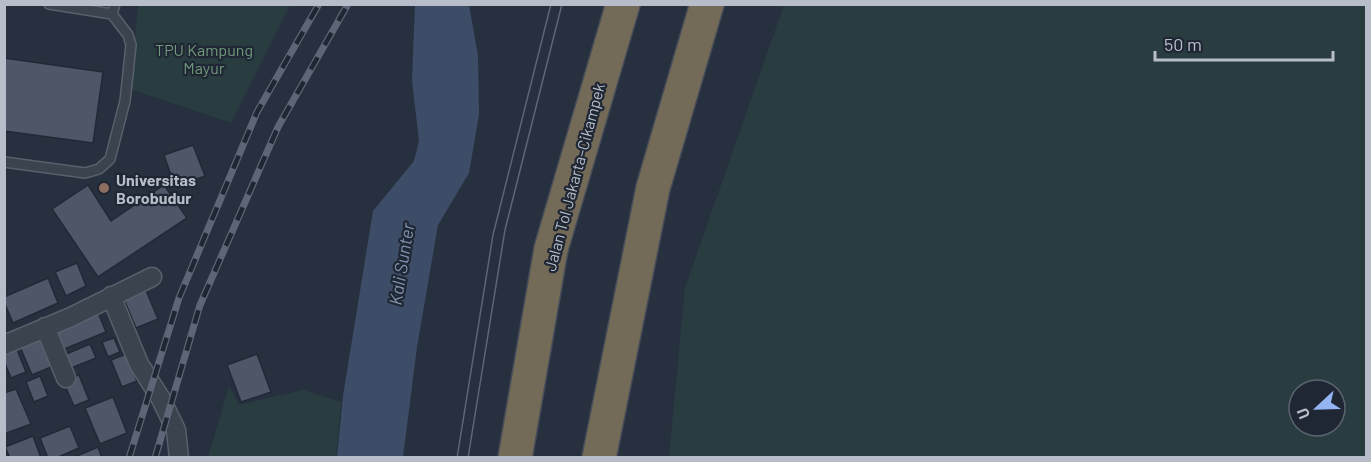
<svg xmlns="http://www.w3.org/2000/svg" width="1371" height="462" font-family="Barlow,sans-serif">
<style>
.green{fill:#293d40;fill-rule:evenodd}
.water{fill:#3e4d67}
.building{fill:#4d5768;stroke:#222936;stroke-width:1.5}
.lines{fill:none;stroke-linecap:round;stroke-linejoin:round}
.lane-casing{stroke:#59606c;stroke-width:12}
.street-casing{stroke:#59606c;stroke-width:21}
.highway-casing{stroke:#464d59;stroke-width:36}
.lane{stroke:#3b434f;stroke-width:9}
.street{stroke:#3b434f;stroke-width:18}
.highway{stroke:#746a58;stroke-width:33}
.tram{stroke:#5d6676;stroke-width:1.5}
.rail-casing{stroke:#5d6676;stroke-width:7}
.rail{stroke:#202734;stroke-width:4.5;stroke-dasharray:14;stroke-linecap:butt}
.education-dot{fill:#8d6e63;stroke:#202734;stroke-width:2}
.labels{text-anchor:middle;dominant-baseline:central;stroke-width:4.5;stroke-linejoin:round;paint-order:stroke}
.park-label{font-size:16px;fill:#70997b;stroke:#202734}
.street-label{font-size:16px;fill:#b7bec9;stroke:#202734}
.poi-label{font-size:16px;font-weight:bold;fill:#b7bec9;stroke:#202734;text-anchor:start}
.water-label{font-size:18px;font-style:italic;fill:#8193af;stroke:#202734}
</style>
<rect width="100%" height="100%" fill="#27303f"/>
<path class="green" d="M 138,5 L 290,5 L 231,123 L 130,89 Z
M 784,5 L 1366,5 L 1366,457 L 669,457 L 685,288 ZM 1299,390 L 1335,390 L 1335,426 L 1299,426 Z
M 229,386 L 239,405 L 303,390 L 341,402 L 336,457 L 208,457 Z"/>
<path class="water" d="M 415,5 L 469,5 L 478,56 L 479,114 L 469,173 L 438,225 L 417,347 L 403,457 L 337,457 L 343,396 L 373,211 L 414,161 L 419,141 L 412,81 Z"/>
<path class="building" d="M 4,58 L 103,72 L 93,143 L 4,131 Z
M 193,145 L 205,176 L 175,187 L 164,155 Z
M 88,185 L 111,221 L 164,185 L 187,218 L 98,277 L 52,209 Z
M 77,263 L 86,286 L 66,296 L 55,272 Z
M 48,278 L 58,303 L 13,323 L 4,302 L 4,297 Z
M 145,288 L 158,319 L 136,328 L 123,297 Z
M 97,310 L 106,332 L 57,352 L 48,330 Z
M 45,331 L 58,364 L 32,375 L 18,342 Z
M 114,338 L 120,352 L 108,357 L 102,342 Z
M 90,344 L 96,358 L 64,371 L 59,357 Z
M 16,347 L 26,372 L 11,378 L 4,361 L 4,351 Z
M 126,354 L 137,381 L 122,387 L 111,360 Z
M 257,354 L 271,392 L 241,402 L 227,365 Z
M 79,375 L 89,400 L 74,406 L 63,381 Z
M 40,376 L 48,396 L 34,402 L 26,382 Z
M 16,389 L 31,424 L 4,434 L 4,393 Z
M 113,397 L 127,433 L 100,444 L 85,408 Z
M 70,426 L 79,448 L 56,458 L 48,458 L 40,438 Z
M 33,436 L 41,458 L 10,458 L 5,447 Z
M 98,447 L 102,458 L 72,458 Z"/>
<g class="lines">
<defs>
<path id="lane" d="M 49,4 L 112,14 L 115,4
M 4,162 L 85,173 L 99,169 L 110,159 L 125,101 L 131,45 L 128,35 L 112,14"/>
<path id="street" d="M 111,296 L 139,364 L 161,399 L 176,430 L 179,458
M 45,327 L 66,378
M 4,345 L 71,317 L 152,277"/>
<path id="highway" d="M 515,458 L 551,249 L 623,4
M 599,458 L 653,188 L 707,4"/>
</defs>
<use href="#lane" class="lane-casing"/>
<use href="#street" class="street-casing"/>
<use href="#highway" class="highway-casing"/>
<use href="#lane" class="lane"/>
<use href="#street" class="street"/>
<use href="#highway" class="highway"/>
<path class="tram" d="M 457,458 L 493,235 L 551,4
M 468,458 L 505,230 L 562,4"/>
<defs>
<path id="rail" d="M 129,458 L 179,298 L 257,112 L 319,4
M 155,458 L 200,305 L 278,127 L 348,4"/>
</defs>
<use href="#rail" class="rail-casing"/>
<use href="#rail" class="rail"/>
</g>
<circle class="education-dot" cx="104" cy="188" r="6"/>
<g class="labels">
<g class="park-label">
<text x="204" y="49">TPU Kampung<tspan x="204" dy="18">Mayur</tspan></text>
</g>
<g class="street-label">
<text transform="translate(574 177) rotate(-75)">Jalan Tol Jakarta–Cikampek</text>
</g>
<g class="poi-label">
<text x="116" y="179">Universitas<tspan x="116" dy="18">Borobudur</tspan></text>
</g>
<g class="water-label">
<text transform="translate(401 264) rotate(-81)">Kali Sunter</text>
</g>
</g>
<rect width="1371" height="462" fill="none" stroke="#b7bec9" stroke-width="12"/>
<g transform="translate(1317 408) rotate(248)"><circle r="28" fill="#202734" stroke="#5c6370" stroke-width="1.5"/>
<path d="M0-4.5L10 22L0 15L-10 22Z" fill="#94b5f2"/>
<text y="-9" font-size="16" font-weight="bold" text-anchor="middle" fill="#b7bec9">U</text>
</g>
<path d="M1155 51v9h178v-9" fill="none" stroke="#b7bec9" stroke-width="3"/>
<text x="1164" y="51" font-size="18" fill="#b7bec9" stroke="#202734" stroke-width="4.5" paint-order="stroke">50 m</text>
</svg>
